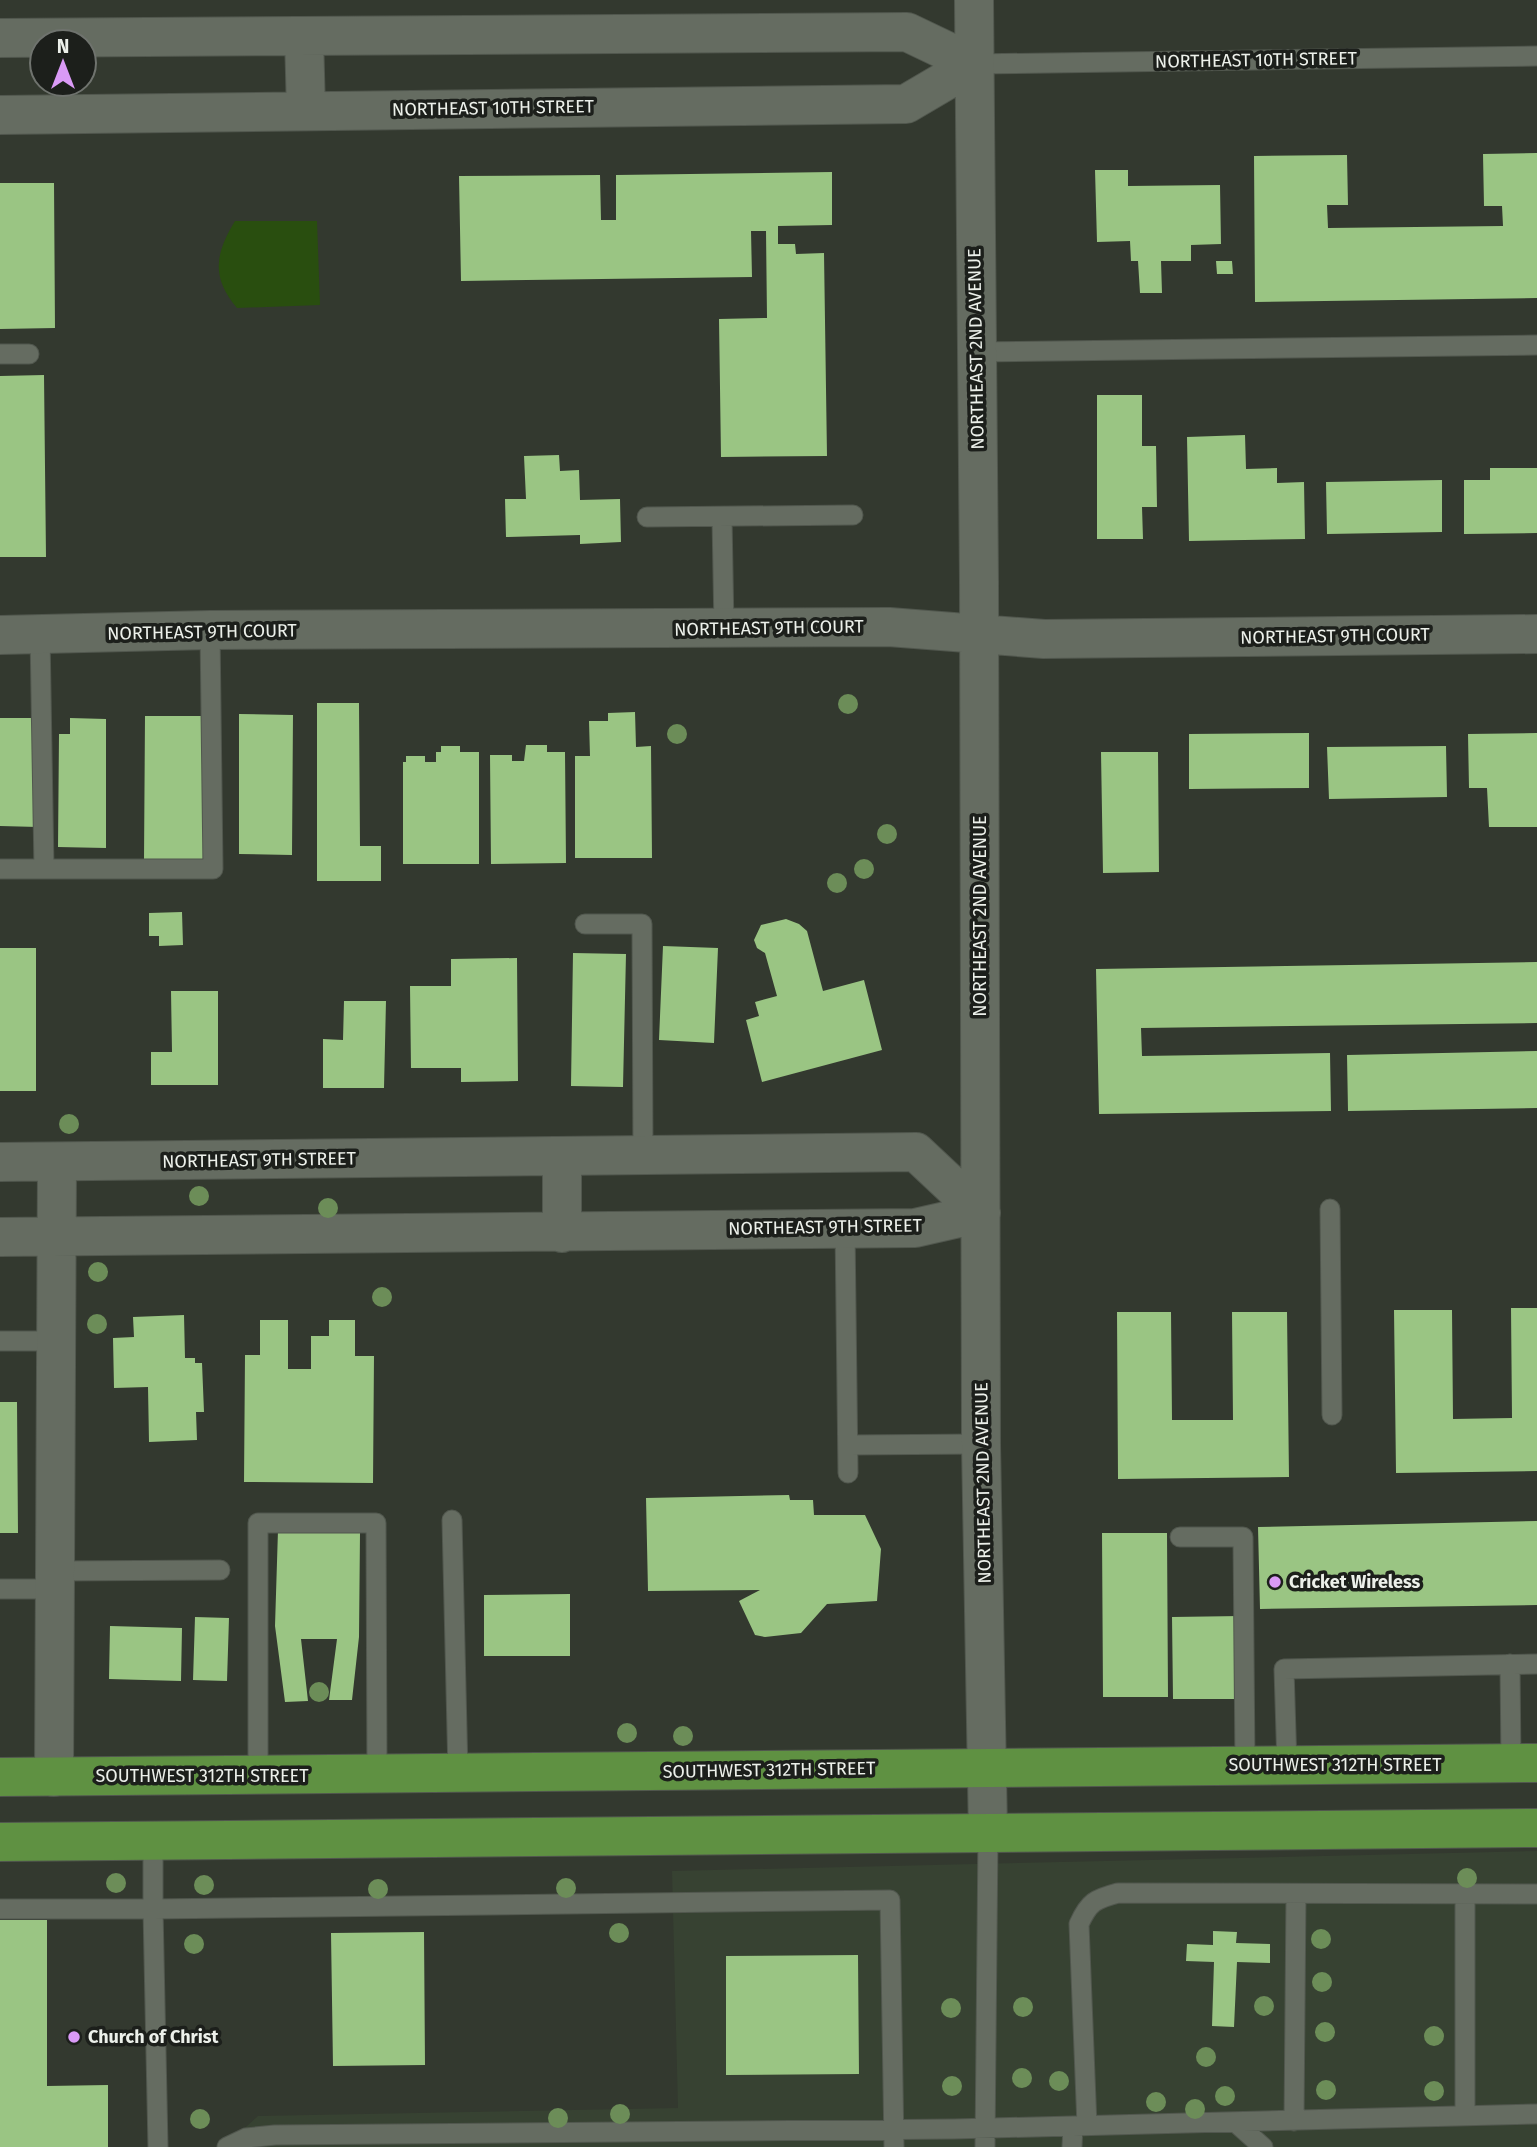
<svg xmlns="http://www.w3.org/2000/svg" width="1537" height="2147" font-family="'Fira Sans',sans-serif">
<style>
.built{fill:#374232}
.green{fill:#294e0f}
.building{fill:#9ac583}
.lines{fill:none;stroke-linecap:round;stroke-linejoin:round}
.lane-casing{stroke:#51574e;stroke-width:21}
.street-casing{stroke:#51574e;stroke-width:40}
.highway-casing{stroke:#51574e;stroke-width:40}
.lane{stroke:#656c61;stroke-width:19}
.street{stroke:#656c61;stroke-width:38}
.highway{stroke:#5f9142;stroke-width:38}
.tree{fill:#6c8d58}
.poi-dot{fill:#da9af6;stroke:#1c1f1b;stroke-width:2.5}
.labels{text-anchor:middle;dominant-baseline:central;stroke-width:7;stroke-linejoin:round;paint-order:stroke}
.street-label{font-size:18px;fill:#ecf0ea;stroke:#1c1f1b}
.poi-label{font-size:18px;font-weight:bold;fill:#ecf0ea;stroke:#1c1f1b;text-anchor:start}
</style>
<rect width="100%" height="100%" fill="#33392f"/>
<path class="built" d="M 1537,1851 L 1537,2147 L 224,2147 L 258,2116 L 678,2108 L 672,1871 Z"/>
<path class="green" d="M 235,221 L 317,221 L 320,305 L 237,308 C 211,277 215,254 235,221 Z"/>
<path class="building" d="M 1537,153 L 1537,298 L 1255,302 L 1254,156 L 1347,155 L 1348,205 L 1327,205 L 1328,228 L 1503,226 L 1502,206 L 1484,206 L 1483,154 Z
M 1095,170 L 1128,170 L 1128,186 L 1220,185 L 1221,244 L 1191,245 L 1191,261 L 1161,261 L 1162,293 L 1140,293 L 1138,261 L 1131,261 L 1130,241 L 1097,242 Z
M 832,172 L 832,225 L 778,226 L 778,244 L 795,244 L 796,254 L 824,253 L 827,456 L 721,457 L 719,319 L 767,318 L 766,231 L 751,231 L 752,277 L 461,281 L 459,176 L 600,175 L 601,220 L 616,220 L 616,175 Z
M 0,183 L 54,183 L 55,328 L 0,329 Z
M 1216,261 L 1232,261 L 1233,274 L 1217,274 Z
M 44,375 L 46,557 L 0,557 L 0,376 Z
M 1097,395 L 1142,395 L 1142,446 L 1156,446 L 1157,507 L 1142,507 L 1143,539 L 1097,539 Z
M 1245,435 L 1246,469 L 1277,468 L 1277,483 L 1304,482 L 1305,539 L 1189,541 L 1187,437 Z
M 559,455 L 560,471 L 579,470 L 580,500 L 620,499 L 621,542 L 580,544 L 580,535 L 506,537 L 505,499 L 526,499 L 524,456 Z
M 1490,468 L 1537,468 L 1537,533 L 1464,534 L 1464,480 L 1490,480 Z
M 1442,480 L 1442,532 L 1327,534 L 1326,482 Z
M 317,703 L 359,703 L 360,846 L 381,846 L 381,881 L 317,881 Z
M 635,712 L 636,747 L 651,746 L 652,858 L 575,858 L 575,756 L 590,756 L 589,721 L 608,721 L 608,713 Z
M 239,714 L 293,715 L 292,855 L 239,854 Z
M 145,716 L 204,716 L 203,861 L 144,861 Z
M 0,718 L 39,718 L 38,827 L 0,826 Z
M 70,718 L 106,719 L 106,848 L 58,847 L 59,734 L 70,734 Z
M 1309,733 L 1309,788 L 1189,789 L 1189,734 Z
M 1537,733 L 1537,827 L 1489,827 L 1487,788 L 1469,788 L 1468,734 Z
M 526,745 L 547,745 L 547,752 L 565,752 L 566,863 L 491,864 L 490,755 L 512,755 L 512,761 L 524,761 Z
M 441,746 L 460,746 L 460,752 L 479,752 L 479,864 L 403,864 L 403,762 L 406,762 L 406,756 L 425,756 L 425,762 L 436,762 L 436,752 L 441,752 Z
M 1446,746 L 1447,797 L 1329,799 L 1327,747 Z
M 1101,752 L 1158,752 L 1159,872 L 1103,873 Z
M 182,912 L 183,945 L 159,946 L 159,936 L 149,936 L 149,913 Z
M 786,919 L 799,924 L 807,931 L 823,991 L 864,980 L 882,1050 L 762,1082 L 746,1020 L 759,1016 L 755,1002 L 777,996 L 765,953 L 757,948 L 754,940 L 761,925 Z
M 663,946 L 718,948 L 714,1043 L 659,1040 Z
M 0,948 L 36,948 L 36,1091 L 0,1091 Z
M 573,953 L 626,954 L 623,1087 L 571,1086 Z
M 517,958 L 518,1081 L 461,1082 L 461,1068 L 411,1068 L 410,986 L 451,986 L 451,959 Z
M 1537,962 L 1537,1023 L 1141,1028 L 1142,1056 L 1330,1053 L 1331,1111 L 1099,1114 L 1096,969 Z
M 171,991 L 218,991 L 218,1085 L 151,1085 L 151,1052 L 172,1052 Z
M 344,1001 L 386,1001 L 384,1088 L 323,1088 L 323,1039 L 343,1040 Z
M 1537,1051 L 1537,1108 L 1348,1111 L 1347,1055 Z
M 1511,1308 L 1537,1308 L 1537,1471 L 1396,1473 L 1394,1310 L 1452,1310 L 1453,1419 L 1512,1418 Z
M 1117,1312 L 1171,1312 L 1172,1420 L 1233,1420 L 1232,1312 L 1287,1312 L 1289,1477 L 1118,1479 Z
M 184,1315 L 185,1358 L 195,1358 L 195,1363 L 202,1363 L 204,1412 L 196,1412 L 197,1440 L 149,1442 L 148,1387 L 114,1388 L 113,1338 L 134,1337 L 133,1317 Z
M 260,1320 L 288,1320 L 288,1369 L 311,1369 L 311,1336 L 329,1336 L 329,1320 L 355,1320 L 355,1356 L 374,1356 L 373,1483 L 244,1482 L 245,1355 L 260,1355 Z
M 0,1402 L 17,1402 L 18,1533 L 0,1533 Z
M 789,1495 L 790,1500 L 813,1500 L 814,1515 L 865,1515 L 881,1549 L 877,1601 L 827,1604 L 801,1633 L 765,1637 L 755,1635 L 739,1601 L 760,1590 L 648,1591 L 646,1498 Z
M 1537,1521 L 1537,1605 L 1260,1609 L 1258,1527 Z
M 278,1530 L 360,1533 L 359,1637 L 352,1700 L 329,1700 L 337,1639 L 301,1639 L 308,1701 L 285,1702 L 275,1626 Z
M 1102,1533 L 1167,1533 L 1168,1697 L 1103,1697 Z
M 570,1594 L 570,1656 L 484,1656 L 484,1595 Z
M 1241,1616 L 1242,1699 L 1173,1699 L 1172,1617 Z
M 195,1617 L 229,1618 L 227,1681 L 193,1680 Z
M 110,1626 L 182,1628 L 181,1681 L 109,1679 Z
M 0,1920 L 47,1920 L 47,2086 L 108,2085 L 108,2147 L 0,2147 Z
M 1213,1931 L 1237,1932 L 1236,1943 L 1270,1944 L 1270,1963 L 1237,1962 L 1234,2027 L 1212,2026 L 1214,1962 L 1186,1961 L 1187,1944 L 1213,1945 Z
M 424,1932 L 425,2065 L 333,2066 L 331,1933 Z
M 858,1955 L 859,2074 L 726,2075 L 726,1956 Z"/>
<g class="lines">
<defs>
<path id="lane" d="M 974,64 L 1537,56
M 975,352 L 1537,345
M 0,354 L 29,354
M 647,517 L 853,515
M 722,517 L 724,629
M 40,634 L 44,869
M 0,869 L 213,869 L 210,630
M 585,924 L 642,924 L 643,1155
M 1330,1209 L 1332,1415
M 845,1228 L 848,1473
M 0,1341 L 56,1341
M 848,1445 L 981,1444
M 452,1520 L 458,1773
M 1180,1537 L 1243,1537 L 1245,1766
M 55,1571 L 220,1570
M 0,1589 L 55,1589
M 1510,1664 L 1511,1764
M 1287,1766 L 1284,1669 L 1537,1664
M 258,1775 L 258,1523 L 376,1523 L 377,1774
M 1465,1894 L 1465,2116
M 0,1909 L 153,1909 L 153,1840
M 1294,2121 L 1296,1894
M 1235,2122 L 1263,2147
M 1087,2126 L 1079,1924 C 1089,1902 1095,1899 1118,1893 L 1537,1894
M 158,2147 L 153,1909 L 890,1900 L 894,2147
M 227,2147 L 246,2138 L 275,2135 L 954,2129 L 1537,2114
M 985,2147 L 988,1833
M 1072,2147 L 1073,2126"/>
<path id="street" d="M 974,0 L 979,582 L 981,1444 L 988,1833
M 304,36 L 306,111
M 0,38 L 907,32 L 974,64 L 906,104 L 0,115
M 0,635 L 210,630 L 889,627 L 1044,639 L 1537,634
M 562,1156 L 562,1233
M 0,1162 L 916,1152 L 981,1213
M 0,1237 L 915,1228 L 981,1213
M 54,1777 L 57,1162"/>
<path id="highway" d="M 0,1777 L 1537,1763
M 0,1842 L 1537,1828"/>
</defs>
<use href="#lane" class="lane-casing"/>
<use href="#street" class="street-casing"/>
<use href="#highway" class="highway-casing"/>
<use href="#lane" class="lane"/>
<use href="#street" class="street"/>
<use href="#highway" class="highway"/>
</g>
<g class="tree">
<circle cx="848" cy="704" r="10"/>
<circle cx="677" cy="734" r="10"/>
<circle cx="887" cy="834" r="10"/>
<circle cx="864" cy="869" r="10"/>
<circle cx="837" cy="883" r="10"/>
<circle cx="69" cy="1124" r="10"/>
<circle cx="199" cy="1196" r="10"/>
<circle cx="328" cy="1208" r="10"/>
<circle cx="98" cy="1272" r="10"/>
<circle cx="382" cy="1297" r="10"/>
<circle cx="97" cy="1324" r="10"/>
<circle cx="319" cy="1692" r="10"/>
<circle cx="627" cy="1733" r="10"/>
<circle cx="683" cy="1736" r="10"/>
<circle cx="1467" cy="1878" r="10"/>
<circle cx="116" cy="1883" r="10"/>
<circle cx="204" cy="1885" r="10"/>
<circle cx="566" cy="1888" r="10"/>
<circle cx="378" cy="1889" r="10"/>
<circle cx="619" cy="1933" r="10"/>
<circle cx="1321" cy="1939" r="10"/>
<circle cx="194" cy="1944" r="10"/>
<circle cx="1322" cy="1982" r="10"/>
<circle cx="1264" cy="2006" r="10"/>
<circle cx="1023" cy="2007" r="10"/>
<circle cx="951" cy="2008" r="10"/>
<circle cx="1325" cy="2032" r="10"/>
<circle cx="1434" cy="2036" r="10"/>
<circle cx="1206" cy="2057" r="10"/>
<circle cx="1022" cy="2078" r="10"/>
<circle cx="1059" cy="2081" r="10"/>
<circle cx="952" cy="2086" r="10"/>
<circle cx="1326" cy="2090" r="10"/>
<circle cx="1434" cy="2091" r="10"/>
<circle cx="1225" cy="2096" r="10"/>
<circle cx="1156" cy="2102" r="10"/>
<circle cx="1195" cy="2109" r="10"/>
<circle cx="620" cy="2114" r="10"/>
<circle cx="558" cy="2118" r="10"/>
<circle cx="200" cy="2119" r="10"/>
</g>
<g class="poi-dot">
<circle cx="1275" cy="1582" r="7"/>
<circle cx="74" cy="2037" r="7"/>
</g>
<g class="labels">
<g class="street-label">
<text transform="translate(1256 60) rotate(-1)">NORTHEAST 10TH STREET</text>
<text transform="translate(493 108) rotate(-1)">NORTHEAST 10TH STREET</text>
<text transform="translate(976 349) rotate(-91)">NORTHEAST 2ND AVENUE</text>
<text transform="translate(769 628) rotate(-1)">NORTHEAST 9TH COURT</text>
<text transform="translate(202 632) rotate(-1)">NORTHEAST 9TH COURT</text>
<text transform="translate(1335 636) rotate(-1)">NORTHEAST 9TH COURT</text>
<text transform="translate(980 916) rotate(-90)">NORTHEAST 2ND AVENUE</text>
<text transform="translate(259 1160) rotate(-1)">NORTHEAST 9TH STREET</text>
<text transform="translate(825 1227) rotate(-1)">NORTHEAST 9TH STREET</text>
<text transform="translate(983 1483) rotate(-91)">NORTHEAST 2ND AVENUE</text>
<text x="1335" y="1765">SOUTHWEST 312TH STREET</text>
<text transform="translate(769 1770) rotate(-1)">SOUTHWEST 312TH STREET</text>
<text x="202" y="1776">SOUTHWEST 312TH STREET</text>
</g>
<g class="poi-label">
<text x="1289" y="1582">Cricket Wireless</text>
<text x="88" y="2037">Church of Christ</text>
</g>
</g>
<g transform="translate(63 63)"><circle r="33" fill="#1c1f1b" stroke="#6f736e" stroke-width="2"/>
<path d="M0-5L12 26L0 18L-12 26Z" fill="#da9af6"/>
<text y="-10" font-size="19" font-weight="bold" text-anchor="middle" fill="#ecf0ea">N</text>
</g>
</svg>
